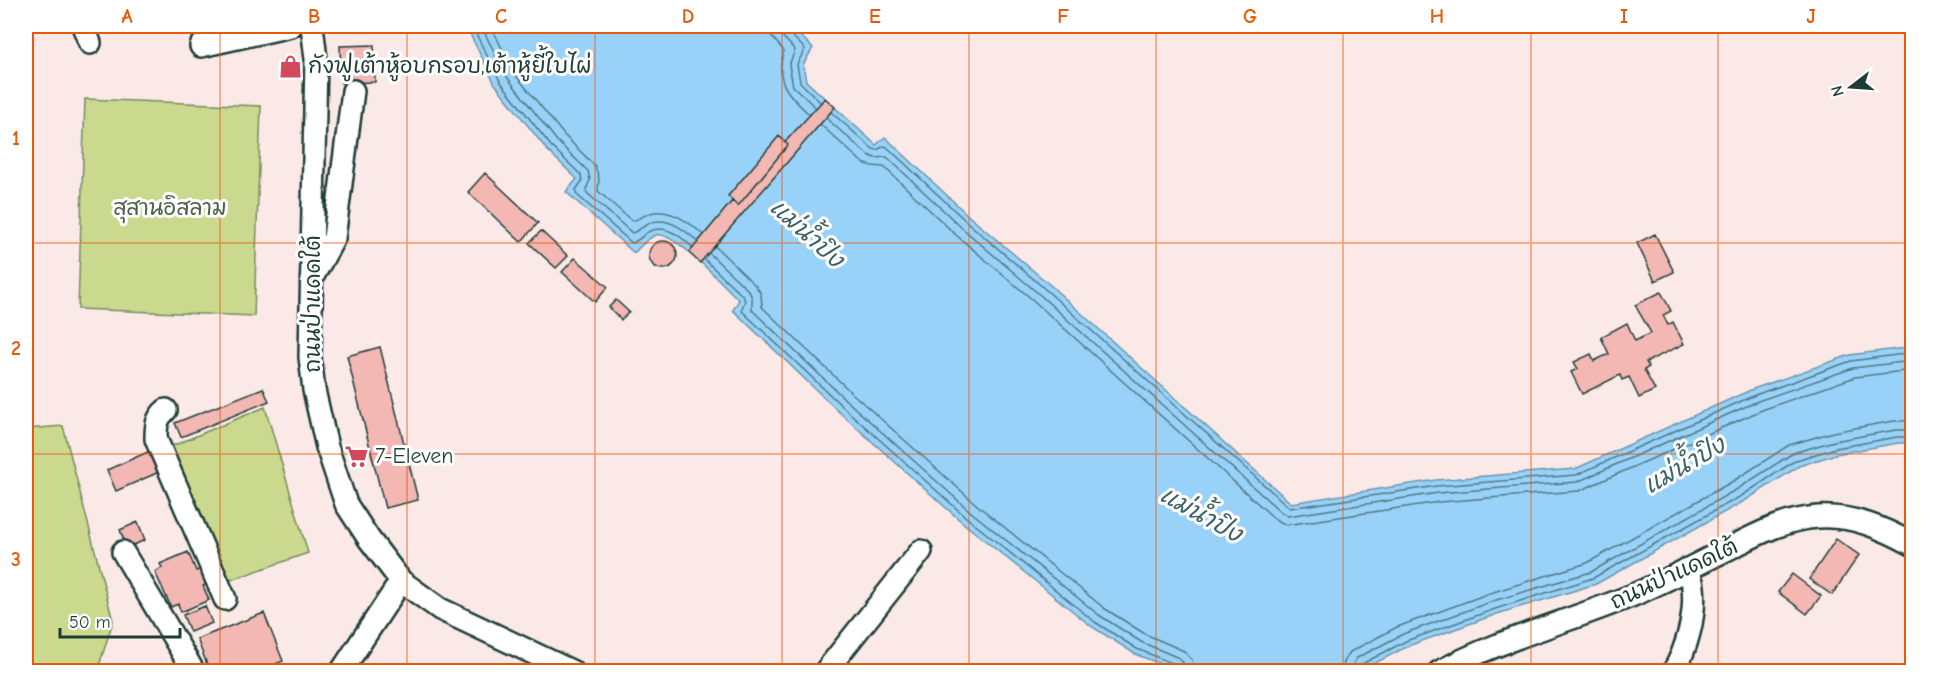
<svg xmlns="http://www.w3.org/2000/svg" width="1938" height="697" font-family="'Comic Neue','Playpen Sans Thai',sans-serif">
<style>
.green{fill:#cad98d;stroke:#748b60;stroke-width:1.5}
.water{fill:#99d2f9;stroke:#6896aa;stroke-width:1.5}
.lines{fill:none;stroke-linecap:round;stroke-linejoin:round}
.shore{stroke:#507983;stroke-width:1.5}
.building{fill:#f3b7b4;stroke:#1f3d34;stroke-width:1.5}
.minor-casing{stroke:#1f3d34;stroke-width:26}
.minor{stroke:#fff;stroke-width:21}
.grid{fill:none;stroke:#e8590c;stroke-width:1.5;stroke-opacity:0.55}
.labels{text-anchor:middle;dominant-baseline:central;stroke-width:6;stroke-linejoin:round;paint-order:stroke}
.poi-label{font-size:22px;fill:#1f3d34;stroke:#fff;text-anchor:start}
.park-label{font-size:22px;fill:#4a644a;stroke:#fff}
.street-label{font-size:22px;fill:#1f3d34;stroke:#fff}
.water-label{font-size:24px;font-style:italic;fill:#3e6265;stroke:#fff}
.neatline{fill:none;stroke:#e8590c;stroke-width:2}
.grid-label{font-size:20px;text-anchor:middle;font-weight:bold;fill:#e8590c}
</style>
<rect width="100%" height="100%" fill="#fbe9e8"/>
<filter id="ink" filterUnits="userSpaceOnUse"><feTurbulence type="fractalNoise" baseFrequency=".0167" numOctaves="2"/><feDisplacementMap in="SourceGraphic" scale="12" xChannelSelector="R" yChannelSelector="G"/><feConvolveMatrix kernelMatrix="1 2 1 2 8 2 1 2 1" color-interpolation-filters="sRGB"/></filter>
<g filter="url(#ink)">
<path class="green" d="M 85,99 L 261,106 L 254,316 L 78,309 Z
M 265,407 L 308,553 L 225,582 L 170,447 Z
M 63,426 L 113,621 L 99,666 L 102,671 L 26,671 L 26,429 Z"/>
<path class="water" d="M 466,26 L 790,26 L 813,48 L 803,65 L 806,81 L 876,145 L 885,137 L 971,218 L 1049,284 L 1291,503 L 1436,480 L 1575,469 L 1753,389 L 1850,355 L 1912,347 L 1912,443 L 1898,443 L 1836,454 L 1799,466 L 1746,500 L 1596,584 L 1497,614 L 1408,646 L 1360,671 L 1178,671 L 1135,654 L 1091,626 L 962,522 L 838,411 L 733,310 L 739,300 C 725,287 674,230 656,235 C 647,238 640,247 634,253 L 566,192 L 577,179 L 547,150 L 495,84 Z"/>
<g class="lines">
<path class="shore" d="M 472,26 L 500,81 L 551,146 L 581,175 L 582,181 L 576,190 L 576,194 L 632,243 C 638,241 642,236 648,232 C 664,223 681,236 692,247
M 481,26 L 507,77 L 557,141 L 588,171 L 590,180 L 586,190 L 587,193 L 632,233 C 639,231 645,224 653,222 C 669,217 686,231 697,241
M 491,26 L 514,73 L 564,135 L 595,166 L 599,178 L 598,191 L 632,221 C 639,219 647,213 655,212 C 672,210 691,223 702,234
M 770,26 L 772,37 L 784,51 C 774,81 788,95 809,114
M 779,26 L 781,35 L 795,50 L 789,65 L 793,86 L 815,107
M 787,26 L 788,32 L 805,49 L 797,64 L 800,82 L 820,102
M 832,113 L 873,149 L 877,150 L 884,146 L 887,147 L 967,222 L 1045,289 L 1290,508 L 1437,486 L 1576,475 L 1755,395 L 1851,361 L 1912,353
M 827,119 L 868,155 L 875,158 L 887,157 L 962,228 L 1040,295 L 1281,512 L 1288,516 L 1438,493 L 1577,482 L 1758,401 L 1853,368 L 1912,361
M 821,125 L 863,163 L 872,166 L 884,167 L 956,235 L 1034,301 L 1275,519 L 1286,525 L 1439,502 L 1579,491 L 1762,410 L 1855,377 L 1912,370
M 716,247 L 756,286 L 761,294 L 762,307 L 853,394 L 977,505 L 1104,608 L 1145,634 L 1184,651 L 1192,660 L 1194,672
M 710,254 L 749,291 L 752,298 L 752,310 L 847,401 L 971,512 L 1099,615 L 1141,642 L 1179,658 L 1184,664 L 1185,672
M 705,260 L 743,296 L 745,301 L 742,308 L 742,311 L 842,406 L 966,517 L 1095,622 L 1137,649 L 1174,664 L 1177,667 L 1177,672
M 1342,672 L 1344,662 L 1350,652 L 1397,627 L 1490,593 L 1587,563 L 1735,480 L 1789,445 L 1833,432 L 1894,421 L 1912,421
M 1351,672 L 1353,664 L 1357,658 L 1403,634 L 1493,601 L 1591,572 L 1739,488 L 1793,453 L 1834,441 L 1896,430 L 1912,430
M 1359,672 L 1360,667 L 1362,664 L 1406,641 L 1495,609 L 1593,578 L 1743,495 L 1796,460 L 1836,448 L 1897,437 L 1912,437"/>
</g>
<path class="building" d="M 374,45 L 375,82 L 341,83 L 340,46 Z
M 825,98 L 835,107 L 700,263 L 689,253 L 732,201 L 738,206 L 788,145 L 785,142 Z
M 779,136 L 788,145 L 738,206 L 728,196 Z
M 485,173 L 538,223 L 521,242 L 468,192 Z
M 541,231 L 568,256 L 556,268 L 529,243 Z
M 1655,234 L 1674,272 L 1655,281 L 1637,243 Z
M649 255a14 14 0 1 1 28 0a14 14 0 1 1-28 0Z
M 575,258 L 608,287 L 595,302 L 562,272 Z
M 1661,292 L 1671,311 L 1663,315 L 1668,325 L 1673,322 L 1684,344 L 1646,362 L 1649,367 L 1644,370 L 1655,390 L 1639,398 L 1629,377 L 1622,380 L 1620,375 L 1582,394 L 1571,372 L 1578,369 L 1574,362 L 1591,354 L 1594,361 L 1609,354 L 1601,337 L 1627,323 L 1635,341 L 1651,333 L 1635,305 Z
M 616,300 L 629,312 L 621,320 L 609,307 Z
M 380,347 L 418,500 L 385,508 L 347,356 Z
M 263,388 L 269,401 L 181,437 L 175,423 Z
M 150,451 L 159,472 L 116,491 L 107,470 Z
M 138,522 L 145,540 L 127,548 L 120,530 Z
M 1836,539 L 1859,555 L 1832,595 L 1809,579 Z
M 188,552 L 196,571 L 205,567 L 212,582 L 203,586 L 209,600 L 181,612 L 178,604 L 171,607 L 155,572 L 162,568 L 160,564 Z
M 1792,574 L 1821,596 L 1807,614 L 1778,592 Z
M 205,606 L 212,623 L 190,632 L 183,615 Z
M 264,613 L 283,661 L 255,672 L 210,672 L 197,639 Z"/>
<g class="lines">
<defs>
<path id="minor" d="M 83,26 L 90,43
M 312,26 L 316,59 L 310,357 L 314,390 L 327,447 L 346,504 L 369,539 L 401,581 L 440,609 L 573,672
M 201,46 L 291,26
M 312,278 L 334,238 L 353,91
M 166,410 C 156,418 156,427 156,439 L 225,599
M 123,552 L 194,672
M 341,672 L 401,581
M 825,672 L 921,551
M 1439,672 C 1502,638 1572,621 1638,593 C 1670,579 1701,562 1732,547 C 1759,533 1787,519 1818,517 C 1852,515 1883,528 1912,544
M 1673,672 C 1687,649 1696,615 1693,587 C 1693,581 1689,575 1687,569"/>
</defs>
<use href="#minor" class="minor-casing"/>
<use href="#minor" class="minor"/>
</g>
</g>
<path class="grid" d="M 220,26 L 220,672M 407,26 L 407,672M 595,26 L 595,672M 782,26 L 782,672M 969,26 L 969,672M 1156,26 L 1156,672M 1343,26 L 1343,672M 1531,26 L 1531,672M 1718,26 L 1718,672M 26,243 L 1912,243M 26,454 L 1912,454"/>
<defs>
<symbol id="shop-bare" viewBox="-9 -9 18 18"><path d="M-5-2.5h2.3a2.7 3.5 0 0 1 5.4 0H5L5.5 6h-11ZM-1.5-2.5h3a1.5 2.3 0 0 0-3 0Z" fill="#d1495b" stroke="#fff" stroke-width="2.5" paint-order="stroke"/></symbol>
<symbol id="supermarket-bare" viewBox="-9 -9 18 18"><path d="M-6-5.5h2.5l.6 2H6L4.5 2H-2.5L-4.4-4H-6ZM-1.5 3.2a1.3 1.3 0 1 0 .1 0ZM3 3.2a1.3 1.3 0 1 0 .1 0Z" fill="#d1495b" stroke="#fff" stroke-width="2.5" paint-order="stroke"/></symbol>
</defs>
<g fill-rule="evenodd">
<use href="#shop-bare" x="274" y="50" width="33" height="33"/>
<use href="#supermarket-bare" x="340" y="440" width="33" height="33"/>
</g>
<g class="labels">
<g class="poi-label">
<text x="308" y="66">กังฟูเต้าหู้อบกรอบ,เต้าหู้ยี้ใบไผ่</text>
<text x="375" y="456">7-Eleven</text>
</g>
<g class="park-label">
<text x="170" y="208">สุสานอิสลาม</text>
</g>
<g class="street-label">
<text transform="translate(313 304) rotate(-90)">ถนนป่าแดดใต้</text>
<text transform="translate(1674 574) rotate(-25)">ถนนป่าแดดใต้</text>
</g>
<g class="water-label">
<text transform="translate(807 233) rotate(42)">แม่น้ำปิง</text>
<text transform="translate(1684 465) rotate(-30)">แม่น้ำปิง</text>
<text transform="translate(1201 514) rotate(29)">แม่น้ำปิง</text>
</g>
</g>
<rect width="1938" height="697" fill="none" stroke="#fff" stroke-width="66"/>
<g transform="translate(1851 87) rotate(253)" stroke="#ffffff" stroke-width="4.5" paint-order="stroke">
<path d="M0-4.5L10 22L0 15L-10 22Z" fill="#1f3d34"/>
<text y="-9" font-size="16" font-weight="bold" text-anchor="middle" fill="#1f3d34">N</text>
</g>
<path d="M60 628v9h120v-9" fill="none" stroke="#1f3d34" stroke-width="3"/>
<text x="69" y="628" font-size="18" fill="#1f3d34" stroke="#ffffff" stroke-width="4.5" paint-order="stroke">50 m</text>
<rect x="33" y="33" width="1872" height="631" class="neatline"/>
<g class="grid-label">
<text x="127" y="23">A</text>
<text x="314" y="23">B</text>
<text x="501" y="23">C</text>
<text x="688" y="23">D</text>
<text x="875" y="23">E</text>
<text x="1063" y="23">F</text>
<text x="1250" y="23">G</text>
<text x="1437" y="23">H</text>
<text x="1624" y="23">I</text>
<text x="1811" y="23">J</text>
<text x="16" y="145">1</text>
<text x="16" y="355">2</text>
<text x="16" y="566">3</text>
</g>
</svg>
